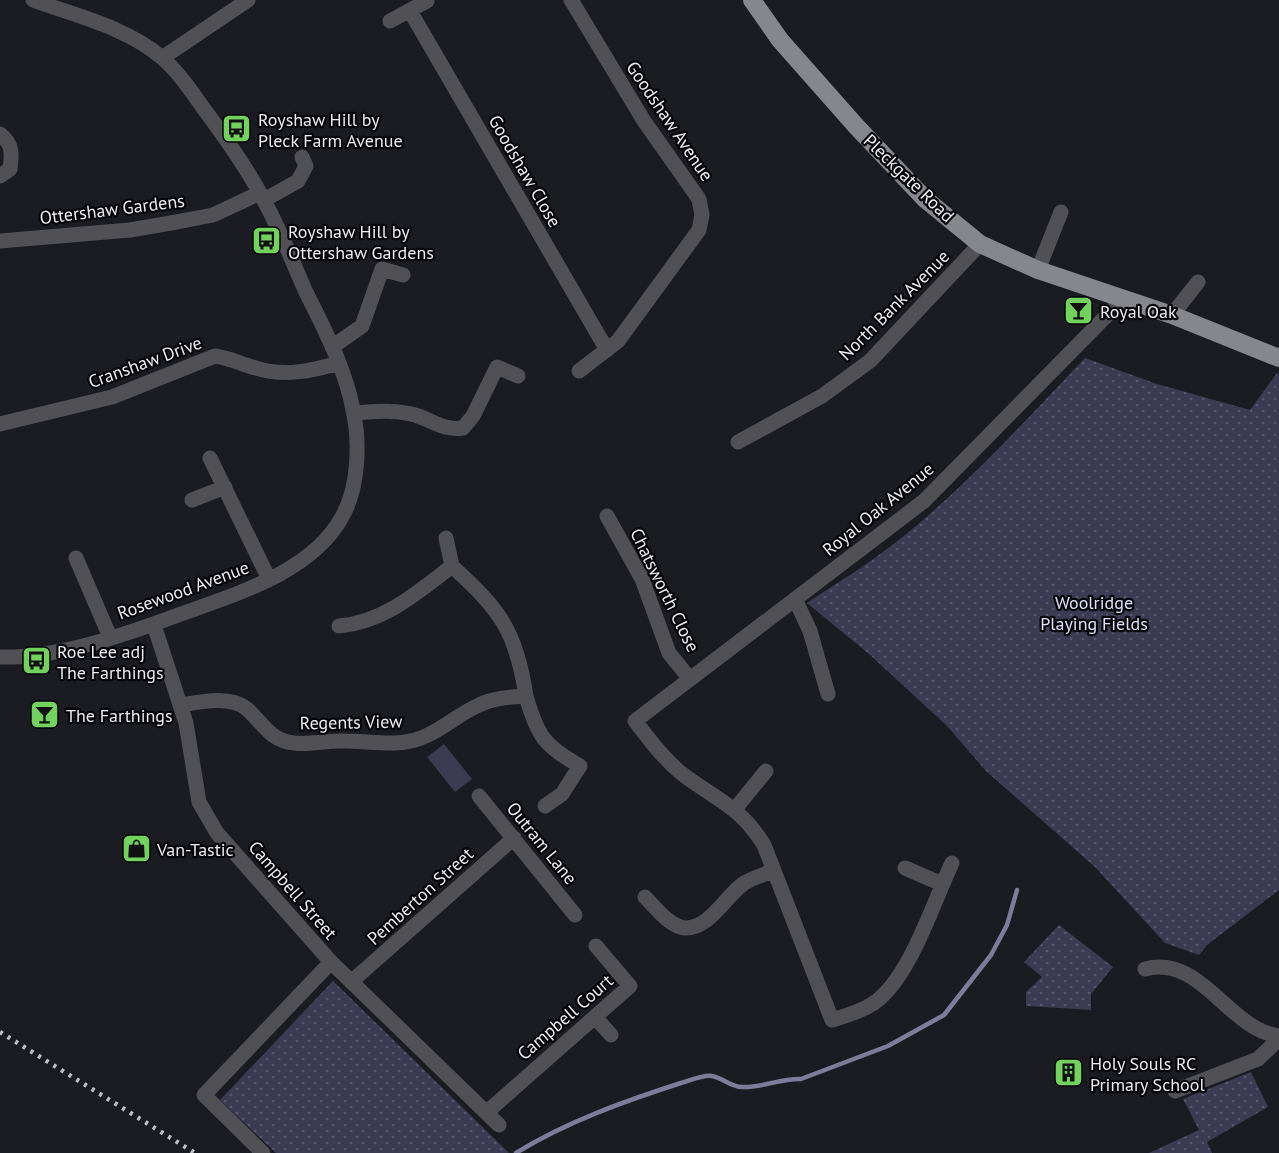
<svg xmlns="http://www.w3.org/2000/svg" width="1279" height="1153" font-family="'PT Sans',sans-serif">
<style>
.grass{fill:url(#grass-dots)}
.garden{fill:#3d3a54}
.lines{fill:none;stroke-linecap:round;stroke-linejoin:round}
.stream{stroke:#7f7b9b;stroke-width:4.5}
.minor{stroke:#515054;stroke-width:15}
.major{stroke:#86868e;stroke-width:18}
.rail{stroke:#bebec3;stroke-width:4.5;stroke-dasharray:3 6;stroke-linecap:butt}
.labels{text-anchor:middle;dominant-baseline:central;stroke-width:4.5;stroke-linejoin:round;paint-order:stroke}
.poi-label{font-size:18px;fill:#ebebf0;stroke:#060609;text-anchor:start}
.street-label{font-size:18px;fill:#ebebf0;stroke:#060609}
.park-label{font-size:18px;fill:#e1defb;stroke:#060609}
</style>
<defs>
<pattern id="grass-dots" width="8" height="8" patternUnits="userSpaceOnUse" patternTransform="scale(1.5)"><rect width="8" height="8" fill="#3d3a54"/><path d="M2 2h.1M6 6h.1" fill="none" stroke="#59576d" stroke-width="1.8" stroke-linecap="round"/></pattern>
</defs>
<rect width="100%" height="100%" fill="#1b1b22"/>
<path class="grass" d="M 1085,358 L 1157,384 L 1250,410 L 1277,373 L 1279,374 L 1279,890 L 1207,945 L 1199,955 L 1165,943 L 1095,867 L 986,771 L 947,726 L 869,654 L 807,603 C 829,588 851,575 872,560 C 952,503 1018,428 1085,358 Z
M 1059,925 L 1113,967 L 1091,994 L 1091,1010 L 1026,1006 L 1026,992 L 1042,977 L 1024,962 Z
M 333,981 L 509,1153 L 276,1153 L 220,1100 Z
M 1251,1072 L 1268,1107 L 1207,1142 L 1212,1153 L 1149,1153 L 1199,1130 L 1183,1099 Z"/>
<path class="garden" d="M 444,744 L 472,779 L 455,792 L 427,757 Z"/>
<g class="lines">
<path class="stream" d="M 516,1153 C 566,1122 625,1101 681,1083 C 689,1081 704,1074 712,1076 C 723,1078 731,1087 742,1087 C 763,1088 781,1078 801,1079 L 888,1046 L 944,1015 L 991,955 L 1007,925 L 1017,890"/>
<path class="minor" d="M 571,0 L 644,121 L 699,199 L 702,215 L 699,230 L 618,341 L 579,371
M 410,11 L 607,350
M 390,21 L 427,1
M 162,58 L 248,0
M 0,134 C 13,144 12,154 10,169 L 0,176
M 264,200 L 298,181 L 306,166 L 302,157
M 0,241 L 130,230 L 171,223 L 213,215 L 260,193
M 1038,270 L 1061,212
M 1172,315 L 1198,282
M 332,347 L 362,326 L 382,269 L 403,275
M 354,413 C 374,412 395,409 415,415 C 432,420 444,431 463,428 L 473,416 L 497,367 L 518,376
M 0,424 L 112,397 L 215,356 C 230,358 241,364 256,368 C 283,377 312,371 339,363
M 738,442 L 822,396 L 870,361 L 980,244
M 210,458 L 269,579
M 192,500 L 225,487
M 607,516 L 642,579 L 669,653 L 690,679
M 446,538 L 452,566
M 76,558 L 110,637
M 795,599 L 810,631 L 828,694
M 154,625 L 186,723 L 199,802 L 217,833 L 331,962 L 499,1125
M 339,626 C 384,622 417,593 452,566 C 500,610 516,630 526,696
M 0,657 C 57,659 127,634 181,614 C 236,594 312,572 342,517 C 359,487 360,442 353,410 C 345,367 324,329 305,290 C 291,258 278,225 261,195 C 245,165 224,136 204,109 C 191,91 178,71 161,57 C 126,27 76,16 33,0
M 181,705 C 200,702 230,695 247,709 C 263,723 270,741 294,743 C 309,745 324,741 339,741 C 366,740 396,748 421,738 C 441,731 457,715 477,706 C 492,698 509,697 526,696 C 537,735 544,746 580,766 L 562,794 L 545,806
M 479,796 L 575,915
M 735,809 L 766,771
M 952,863 C 933,903 910,978 874,1003 C 862,1011 846,1016 832,1020 L 764,845 C 740,806 715,799 681,773 C 663,758 649,739 635,721 L 924,501 L 1122,300
M 905,868 L 942,884
M 645,897 C 655,907 670,927 685,928 C 709,929 726,896 743,884 C 751,878 763,875 773,871
M 1145,969 C 1201,954 1229,1030 1279,1036
M 351,982 L 514,838
M 595,1017 L 611,1035
M 1175,1091 L 1258,1059 L 1279,1039
M 487,1112 L 630,986 L 596,946
M 263,1153 L 204,1095 L 331,962"/>
<path class="major" d="M 752,0 L 780,40 L 856,126 L 925,199 L 980,244 L 1038,270 L 1172,315 L 1279,358"/>
<path class="rail" d="M 0,1032 L 195,1153"/>
</g>
<defs>
<symbol id="bus-square" viewBox="-11 -11 22 22"><rect x="-9" y="-9" width="18" height="18" rx="4" fill="#72d25d" stroke="#060609"/><path d="M-5-6H5V4H4V6H2V4H-2V6H-4V4H-5ZM-3.5-4V0h7V-4ZM-3.5 1.2v1.5H-2V1.2ZM2 1.2v1.5H3.5V1.2Z" fill="#111"/></symbol>
<symbol id="bar-square" viewBox="-11 -11 22 22"><rect x="-9" y="-9" width="18" height="18" rx="4" fill="#72d25d" stroke="#060609"/><path d="M-6-5H6L.8 .8V4.5H3.5V6h-7V4.5H-.8V.8Z" fill="#111"/></symbol>
<symbol id="shop-square" viewBox="-11 -11 22 22"><rect x="-9" y="-9" width="18" height="18" rx="4" fill="#72d25d" stroke="#060609"/><path d="M-5-2.5h2.3a2.7 3.5 0 0 1 5.4 0H5L5.5 6h-11ZM-1.5-2.5h3a1.5 2.3 0 0 0-3 0Z" fill="#111"/></symbol>
<symbol id="building-square" viewBox="-11 -11 22 22"><rect x="-9" y="-9" width="18" height="18" rx="4" fill="#72d25d" stroke="#060609"/><path d="M-4-6H4V6H1V3H-1V6H-4ZM-2.5-4.3h1.7v1.8h-1.7ZM.8-4.3h1.7v1.8H.8ZM-2.5-1h1.7V.8h-1.7ZM.8-1h1.7V.8H.8Z" fill="#111"/></symbol>
</defs>
<g fill-rule="evenodd">
<use href="#bus-square" x="220" y="112" width="33" height="33"/>
<use href="#bus-square" x="250" y="224" width="33" height="33"/>
<use href="#bar-square" x="1062" y="294" width="33" height="33"/>
<use href="#bus-square" x="20" y="644" width="33" height="33"/>
<use href="#bar-square" x="28" y="698" width="33" height="33"/>
<use href="#shop-square" x="120" y="832" width="33" height="33"/>
<use href="#building-square" x="1052" y="1056" width="33" height="33"/>
</g>
<g class="labels">
<g class="poi-label">
<text x="258" y="119">Royshaw Hill by<tspan x="258" dy="21">Pleck Farm Avenue</tspan></text>
<text x="288" y="231">Royshaw Hill by<tspan x="288" dy="21">Ottershaw Gardens</tspan></text>
<text x="1100" y="311">Royal Oak</text>
<text x="57" y="651">Roe Lee adj<tspan x="57" dy="21">The Farthings</tspan></text>
<text x="66" y="715">The Farthings</text>
<text x="157" y="849">Van-Tastic</text>
<text x="1090" y="1063">Holy Souls RC<tspan x="1090" dy="21">Primary School</tspan></text>
</g>
<g class="street-label">
<text transform="translate(670 121) rotate(56)">Goodshaw Avenue</text>
<text transform="translate(525 171) rotate(60)">Goodshaw Close</text>
<text transform="translate(909 178) rotate(44)">Pleckgate Road</text>
<text transform="translate(112 209) rotate(-7)">Ottershaw Gardens</text>
<text transform="translate(894 305) rotate(-45)">North Bank Avenue</text>
<text transform="translate(145 362) rotate(-20)">Cranshaw Drive</text>
<text transform="translate(878 509) rotate(-39)">Royal Oak Avenue</text>
<text transform="translate(183 590) rotate(-20)">Rosewood Avenue</text>
<text transform="translate(665 590) rotate(64)">Chatsworth Close</text>
<text transform="translate(351 722) rotate(-1)">Regents View</text>
<text transform="translate(542 843) rotate(51)">Outram Lane</text>
<text transform="translate(293 890) rotate(49)">Campbell Street</text>
<text transform="translate(420 896) rotate(-42)">Pemberton Street</text>
<text transform="translate(565 1017) rotate(-41)">Campbell Court</text>
</g>
<g class="park-label">
<text x="1094" y="602">Woolridge<tspan x="1094" dy="21">Playing Fields</tspan></text>
</g>
</g>
</svg>
